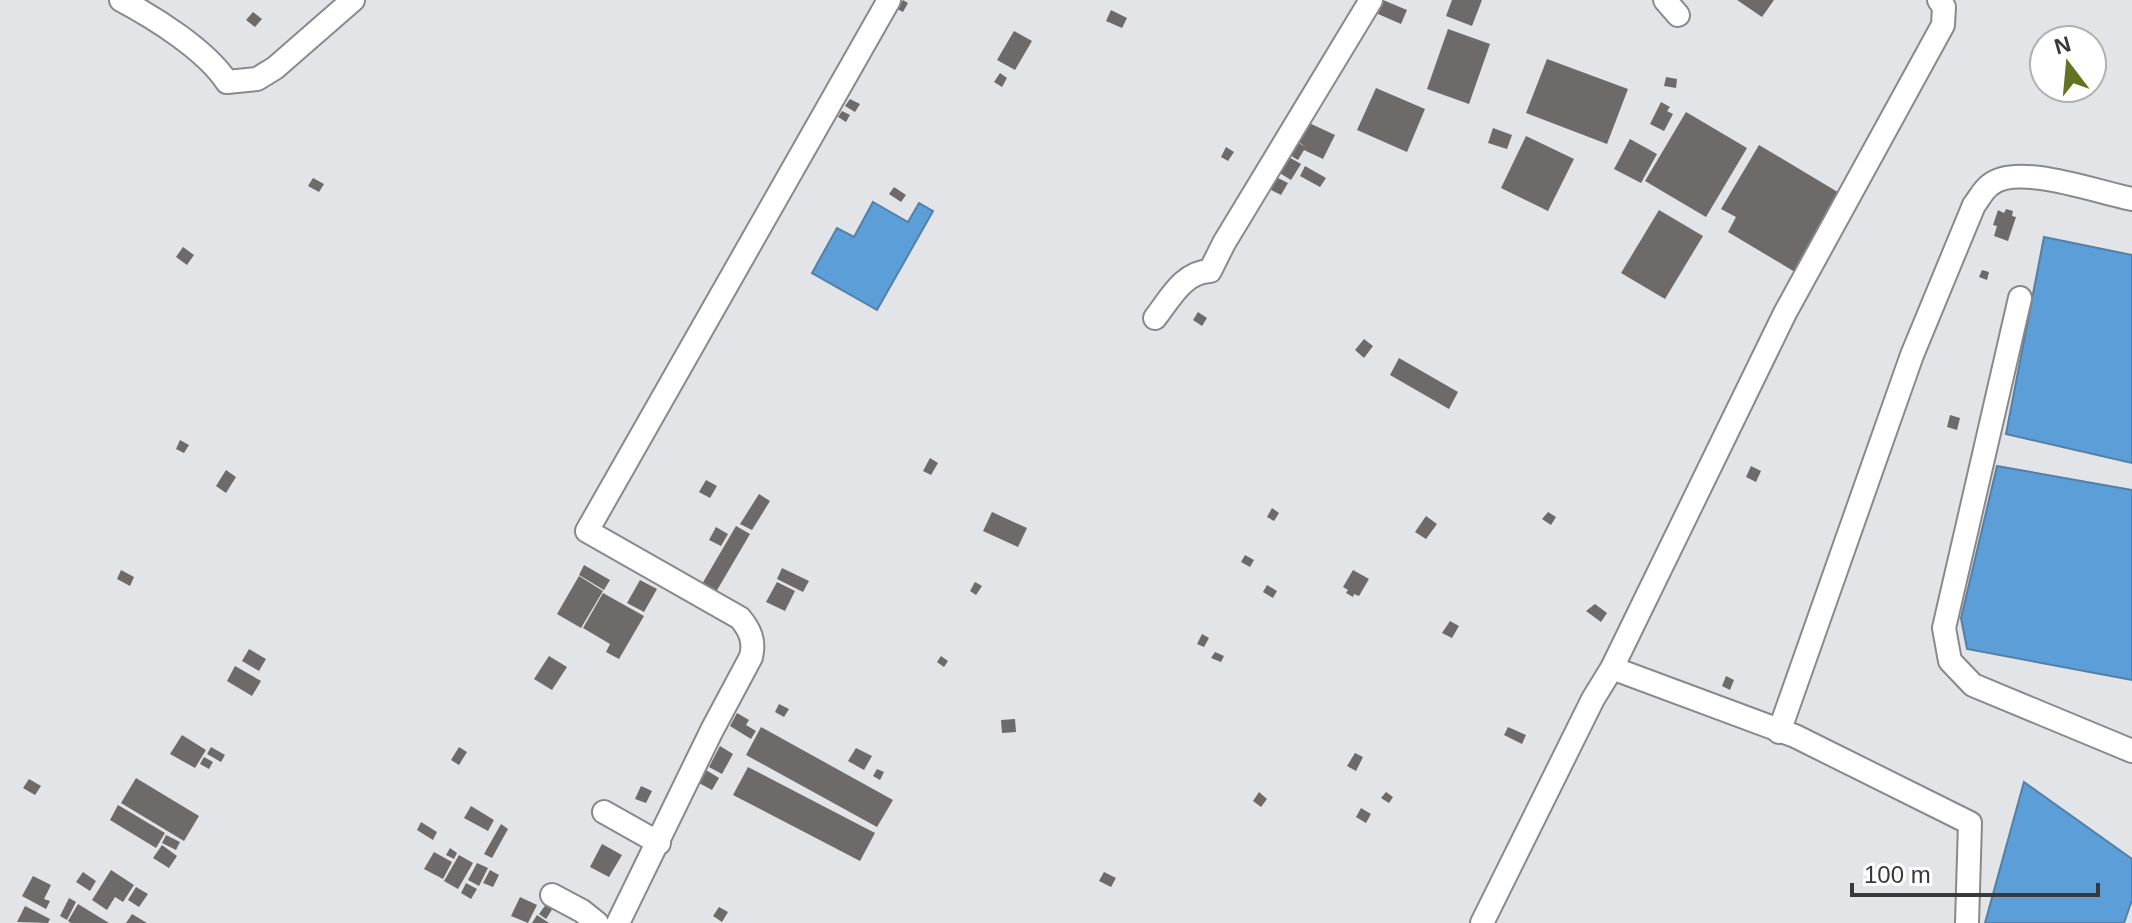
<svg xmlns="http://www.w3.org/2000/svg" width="2132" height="923" font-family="Arial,sans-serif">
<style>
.water{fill:#5c9ed7;stroke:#5280a8;stroke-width:2}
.building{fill:#6d6a69}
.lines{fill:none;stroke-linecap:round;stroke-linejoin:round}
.minor-casing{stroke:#88898c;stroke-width:26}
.minor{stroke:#fff;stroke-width:22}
</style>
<rect width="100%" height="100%" fill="#e3e4e7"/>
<path class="water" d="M 873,202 L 908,222 L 919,203 L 933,211 L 877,310 L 812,273 L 837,228 L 854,237 Z
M 2044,237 L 2132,255 L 2132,463 L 2006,434 Z
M 1997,466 L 2132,490 L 2132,680 L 1967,649 L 1961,618 Z
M 2024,782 L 2132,859 L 2132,900 L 2124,923 L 1985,923 Z"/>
<path class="building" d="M 903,0 L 908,3 L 903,12 L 897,9 Z
M 1383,0 L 1407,10 L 1401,24 L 1378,14 Z
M 1452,0 L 1482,0 L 1472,26 L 1446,16 Z
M 1737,0 L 1774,0 L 1762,17 Z
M 1111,10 L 1127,18 L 1122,28 L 1106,21 Z
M 253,12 L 262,19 L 255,27 L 246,20 Z
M 1448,29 L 1490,44 L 1469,104 L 1427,89 Z
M 1014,31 L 1032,41 L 1015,70 L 997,60 Z
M 1547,59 L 1628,89 L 1607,144 L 1526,113 Z
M 1000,73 L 1007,78 L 1002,87 L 994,82 Z
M 1666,77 L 1677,79 L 1676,88 L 1664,86 Z
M 1376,88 L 1425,109 L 1407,152 L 1357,130 Z
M 850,99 L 860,104 L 855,112 L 845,106 Z
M 1661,102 L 1670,107 L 1667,111 L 1673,114 L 1664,131 L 1650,124 Z
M 842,111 L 850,115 L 846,122 L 838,117 Z
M 1686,112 L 1747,148 L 1706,217 L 1645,181 Z
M 1307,122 L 1335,135 L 1323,159 L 1304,150 L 1298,160 L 1288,154 L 1295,141 L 1306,147 L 1297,141 Z
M 1493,128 L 1512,135 L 1507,149 L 1488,143 Z
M 1526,136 L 1574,159 L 1548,211 L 1501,188 Z
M 1630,139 L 1657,154 L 1641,183 L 1614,169 Z
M 1759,145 L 1841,194 L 1795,272 L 1728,232 L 1736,217 L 1721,209 Z
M 1226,147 L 1234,152 L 1228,161 L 1221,157 Z
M 1287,156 L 1301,164 L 1291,180 L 1278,172 Z
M 1305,166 L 1326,178 L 1320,187 L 1300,176 Z
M 1276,177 L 1288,183 L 1281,195 L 1269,189 Z
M 313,178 L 324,184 L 319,192 L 308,186 Z
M 894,187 L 906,195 L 901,202 L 889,194 Z
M 2006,209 L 2013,211 L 2012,216 L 2016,217 L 2008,241 L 1994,236 L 1997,226 L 1993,225 L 1998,210 L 2004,213 Z
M 1659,210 L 1703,236 L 1665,299 L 1621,273 Z
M 183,247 L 194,255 L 187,265 L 176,257 Z
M 1982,270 L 1989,272 L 1987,280 L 1979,277 Z
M 1198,312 L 1207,318 L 1202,326 L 1193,320 Z
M 1364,339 L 1373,346 L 1364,358 L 1355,350 Z
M 1399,358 L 1458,392 L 1449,409 L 1390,375 Z
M 1950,415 L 1960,418 L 1957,430 L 1947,427 Z
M 180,440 L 189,445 L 184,453 L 176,449 Z
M 930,458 L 938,463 L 931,475 L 923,471 Z
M 1751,466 L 1761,471 L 1756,482 L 1746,477 Z
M 226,470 L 236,477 L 226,493 L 216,486 Z
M 706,480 L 717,486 L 710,498 L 699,492 Z
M 759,494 L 770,501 L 752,530 L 740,524 Z
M 1272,508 L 1279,513 L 1274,521 L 1267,517 Z
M 992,512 L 1027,528 L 1018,547 L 983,531 Z
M 1548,512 L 1556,517 L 1551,525 L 1542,519 Z
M 1426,516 L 1437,524 L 1426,539 L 1415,532 Z
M 736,526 L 750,534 L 716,592 L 702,584 Z
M 716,527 L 728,534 L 721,546 L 709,540 Z
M 1245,555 L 1254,560 L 1250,567 L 1241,562 Z
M 584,565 L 610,580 L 604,590 L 579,575 Z
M 782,568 L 809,581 L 803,592 L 777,579 Z
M 121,570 L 134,577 L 130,586 L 117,579 Z
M 1353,570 L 1369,579 L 1359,596 L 1354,594 L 1353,597 L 1346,593 L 1348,590 L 1343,587 Z
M 579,576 L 603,591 L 581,628 L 557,614 Z
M 640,580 L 657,589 L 644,612 L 627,603 Z
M 777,582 L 795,591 L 785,611 L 766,602 Z
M 975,582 L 982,586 L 976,595 L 970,591 Z
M 1267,585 L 1277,591 L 1273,598 L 1263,592 Z
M 603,593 L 644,616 L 619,659 L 606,652 L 610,644 L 583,628 Z
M 1595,604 L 1607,613 L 1601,622 L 1586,611 Z
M 1450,621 L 1459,626 L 1452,638 L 1442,633 Z
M 1202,634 L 1209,638 L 1204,647 L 1197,644 Z
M 249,649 L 266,659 L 259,671 L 242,661 Z
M 1215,652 L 1224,656 L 1221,662 L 1211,658 Z
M 549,656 L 567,667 L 552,690 L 534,679 Z
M 941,656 L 948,661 L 944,667 L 937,662 Z
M 235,666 L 261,681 L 252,696 L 227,681 Z
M 1726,676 L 1734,680 L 1730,690 L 1722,686 Z
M 779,704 L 789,709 L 784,717 L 775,712 Z
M 737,713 L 749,720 L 746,725 L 756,731 L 751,739 L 730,726 Z
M 1015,719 L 1016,732 L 1002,733 L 1001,720 Z
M 761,727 L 893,800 L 877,827 L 746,755 Z
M 1508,727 L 1526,735 L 1522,744 L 1504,735 Z
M 182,735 L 206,750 L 195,768 L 170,754 Z
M 720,746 L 733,754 L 722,774 L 709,767 Z
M 211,747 L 225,755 L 221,762 L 207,754 Z
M 459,747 L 467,752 L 459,765 L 451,760 Z
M 856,748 L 872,756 L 864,770 L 848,761 Z
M 1355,753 L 1363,757 L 1356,771 L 1347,766 Z
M 204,757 L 213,762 L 209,769 L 200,764 Z
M 748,767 L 875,833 L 860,861 L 733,795 Z
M 877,769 L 884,772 L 880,780 L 873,776 Z
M 706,770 L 719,778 L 712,790 L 699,783 Z
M 136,778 L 199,816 L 184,841 L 121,803 Z
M 29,779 L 41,786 L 35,795 L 23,788 Z
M 641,786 L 652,791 L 646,803 L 635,799 Z
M 1259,792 L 1267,799 L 1261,807 L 1253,801 Z
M 1386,792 L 1393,797 L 1389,803 L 1381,798 Z
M 118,805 L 165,833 L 156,848 L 110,820 Z
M 471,806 L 494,820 L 488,831 L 464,818 Z
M 1361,808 L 1371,814 L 1366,823 L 1356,817 Z
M 421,822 L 437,832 L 433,840 L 417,830 Z
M 501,824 L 508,829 L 492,858 L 484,854 Z
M 166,835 L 180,842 L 176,850 L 162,843 Z
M 602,844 L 622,855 L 609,877 L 590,867 Z
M 162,845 L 177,856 L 169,868 L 153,858 Z
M 450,848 L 457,853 L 454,859 L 446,855 Z
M 434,852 L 452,862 L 443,879 L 424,869 Z
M 459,855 L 473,863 L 458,889 L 444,881 Z
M 477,863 L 488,868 L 479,886 L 468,880 Z
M 111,870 L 134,885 L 123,902 L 115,897 L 107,910 L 92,900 Z
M 490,870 L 499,875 L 493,887 L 483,883 Z
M 83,872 L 96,881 L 90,891 L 76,882 Z
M 1104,872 L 1116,878 L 1111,887 L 1099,881 Z
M 33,876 L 51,885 L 44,899 L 50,901 L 46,909 L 22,896 Z
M 466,883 L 477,889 L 471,899 L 461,893 Z
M 136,887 L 148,894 L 139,907 L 128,900 Z
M 520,897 L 537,905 L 528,923 L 511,916 Z
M 69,898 L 76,902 L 67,920 L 60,916 Z
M 547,903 L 553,908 L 546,919 L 539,914 Z
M 78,904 L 109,923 L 71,923 L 68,921 Z
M 25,906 L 50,919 L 48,923 L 17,922 Z
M 719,907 L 728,912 L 722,922 L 713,916 Z
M 132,914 L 147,923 L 126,923 Z
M 537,915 L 549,923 L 532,923 Z"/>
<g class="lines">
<defs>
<path id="minor" d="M 121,0 C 155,18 206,50 227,82 L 257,79 L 275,68 L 353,0
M 1665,0 L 1678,15
M 2020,298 L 1944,628 L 1950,661 L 1973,685 L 2132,751
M 1155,318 C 1170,299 1183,272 1210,271 L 1224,243 L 1371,0
M 1612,668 L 1795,736 L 1970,823 L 1967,923
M 1779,732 L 1912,355 L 1974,205 C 1979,199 1983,190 1990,185 C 2017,162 2099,193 2132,199
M 604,812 L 659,843
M 552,895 L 582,911 L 597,923
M 618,923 L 712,730 L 751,657 C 755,641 750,630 740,618 L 587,531 L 889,0
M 1482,923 L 1593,699 L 1612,668 L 1785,313 L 1943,25 L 1944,7 L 1939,0"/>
</defs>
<use href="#minor" class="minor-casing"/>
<use href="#minor" class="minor"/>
</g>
<g transform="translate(2068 64) rotate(344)"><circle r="38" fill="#ffffff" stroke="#b0b0b1" stroke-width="2"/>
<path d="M0-6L14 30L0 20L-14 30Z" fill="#627422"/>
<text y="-12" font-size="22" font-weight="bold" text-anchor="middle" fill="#39393b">N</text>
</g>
<path d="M1852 883v12h246v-12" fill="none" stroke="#39393b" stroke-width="4"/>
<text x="1864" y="883" font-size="24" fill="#39393b" stroke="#ffffff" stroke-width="6" paint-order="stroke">100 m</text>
</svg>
